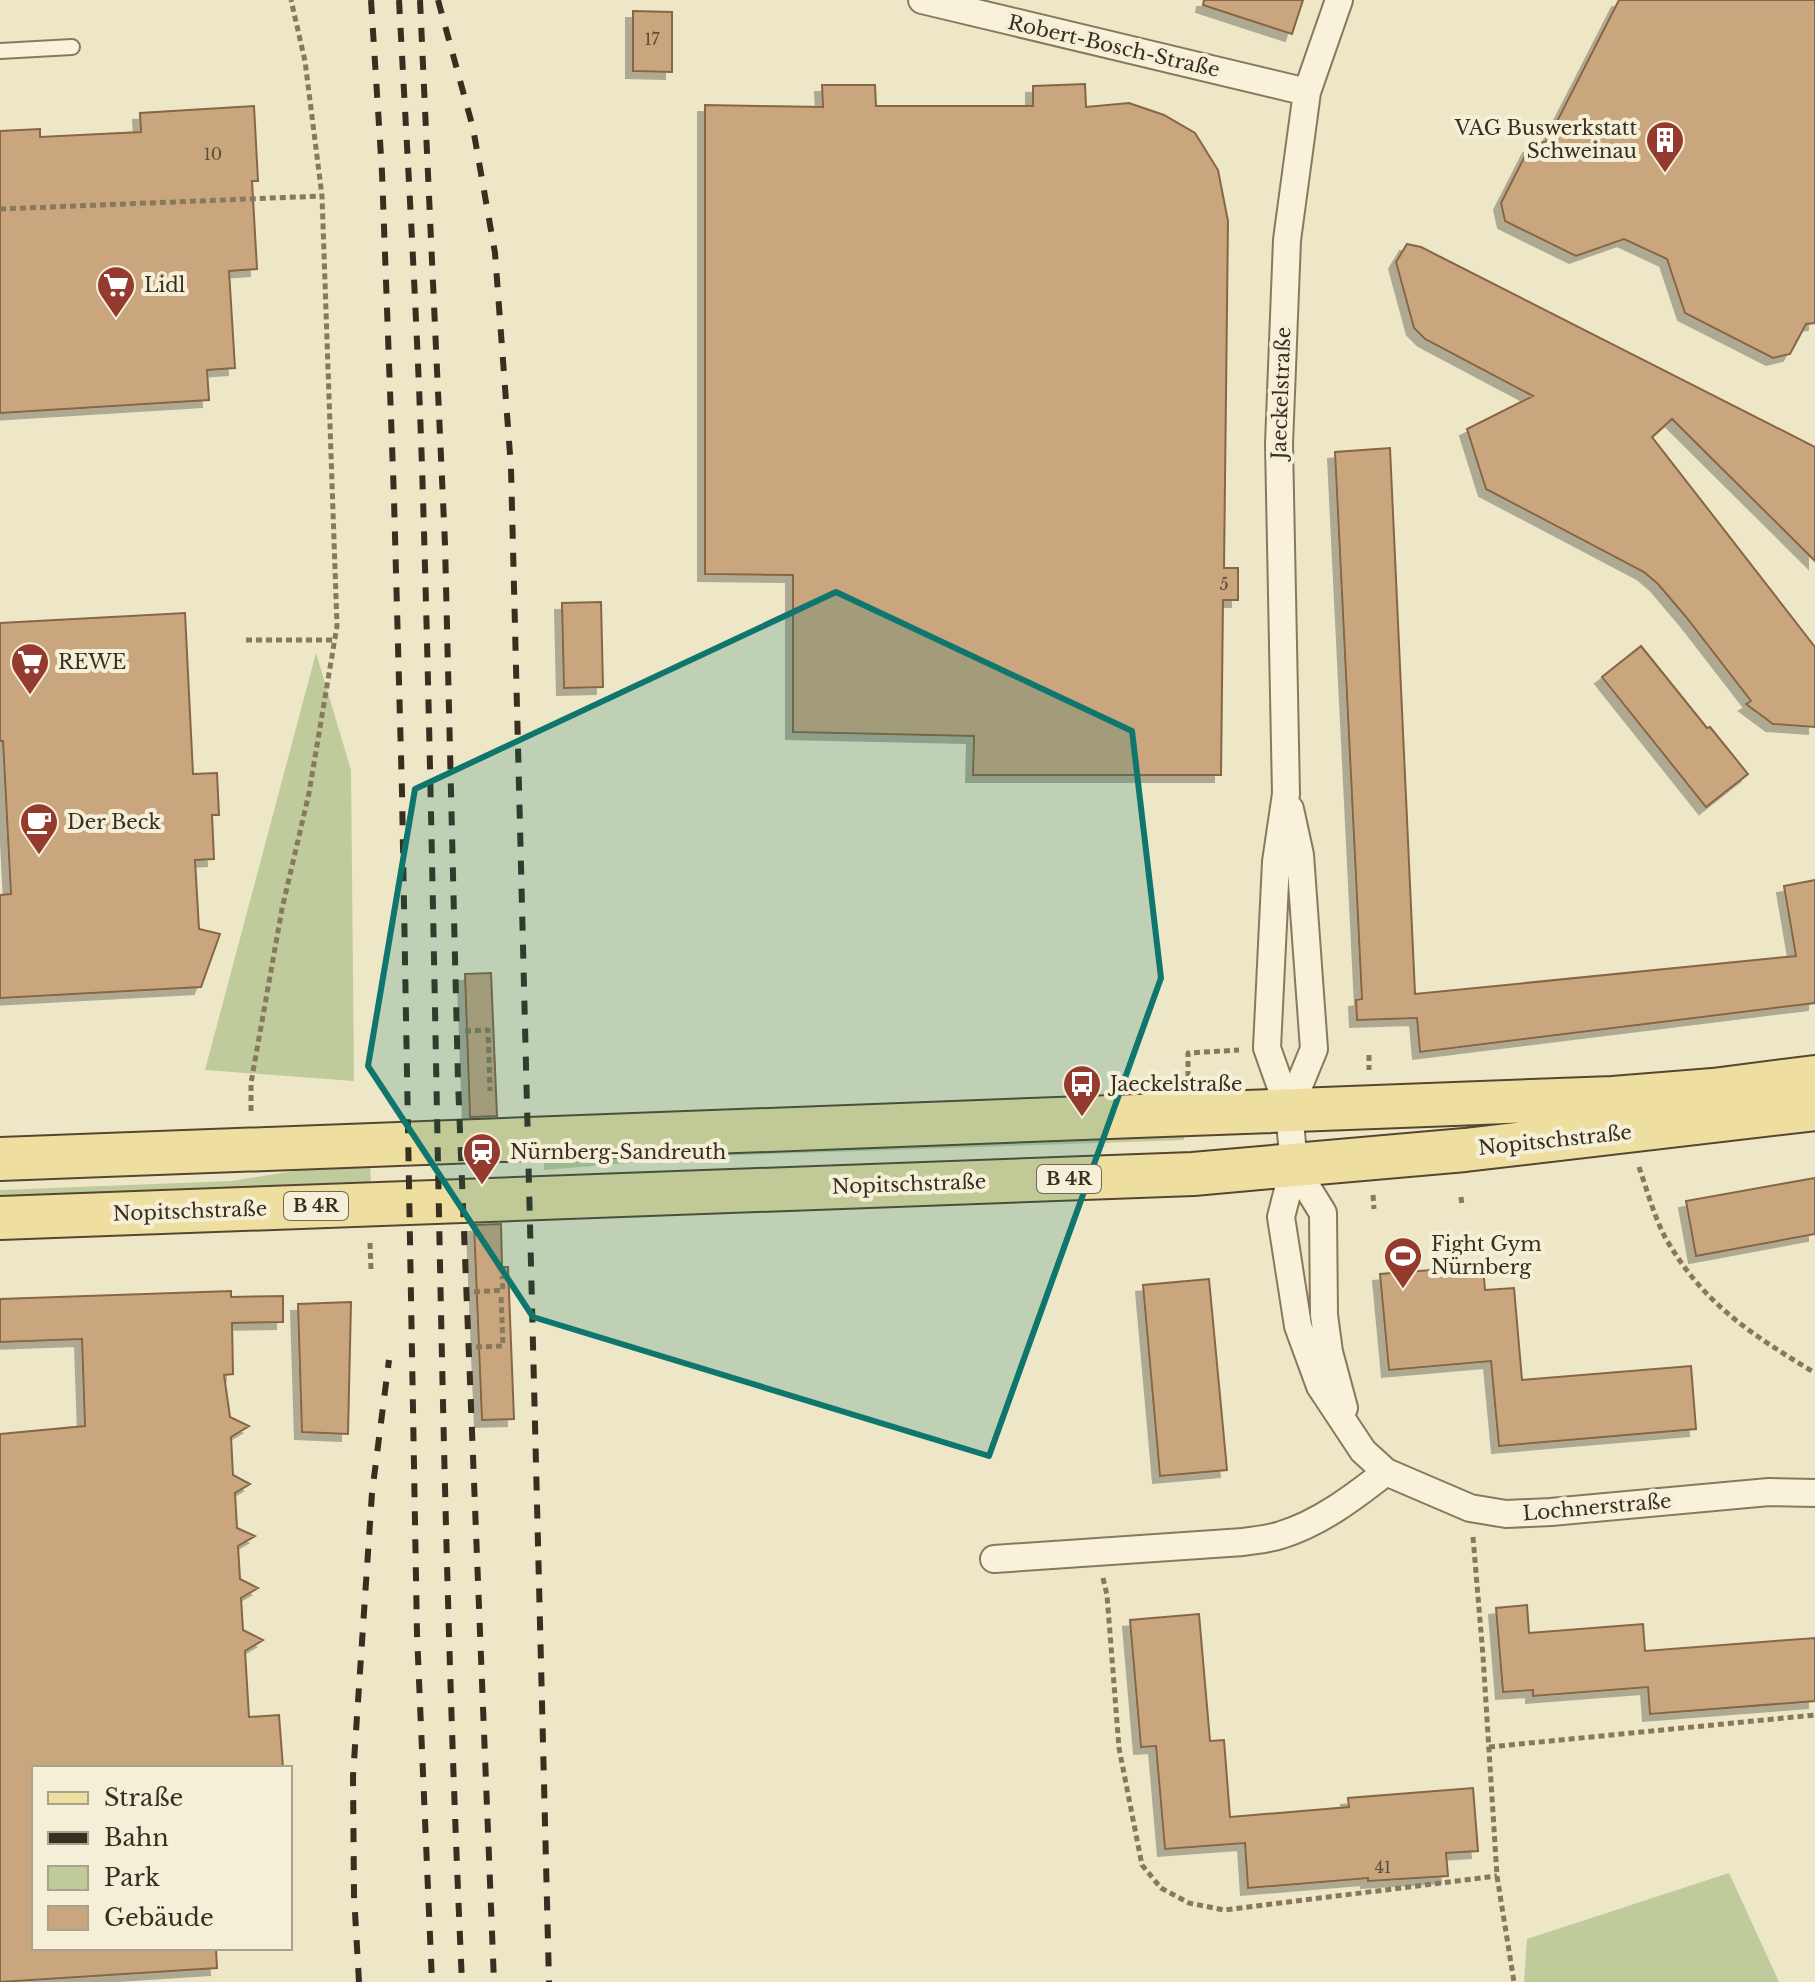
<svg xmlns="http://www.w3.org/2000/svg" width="1815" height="1982" font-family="'Libre Baskerville',serif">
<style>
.green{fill:#bfcb9b}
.building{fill:#c9a67e;stroke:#866644;stroke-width:2;filter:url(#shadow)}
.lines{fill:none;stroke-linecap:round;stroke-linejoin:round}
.lane-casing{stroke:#88795d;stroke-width:18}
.street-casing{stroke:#88795d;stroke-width:30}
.primary-casing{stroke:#564631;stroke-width:46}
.path{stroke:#88795d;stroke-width:5;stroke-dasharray:6 4;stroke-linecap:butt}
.lane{stroke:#f8f2da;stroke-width:14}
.street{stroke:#f8f2da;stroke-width:26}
.primary{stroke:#eedfa1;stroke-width:42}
.rail{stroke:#382f20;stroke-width:6;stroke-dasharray:14 14;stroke-linecap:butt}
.marked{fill:#0f766e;fill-opacity:0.2;stroke:#0f766e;stroke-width:6;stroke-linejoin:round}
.labels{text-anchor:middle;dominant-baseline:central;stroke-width:8;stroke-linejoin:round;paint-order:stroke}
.number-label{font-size:16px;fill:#5c4d38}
.shield{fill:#f4efd6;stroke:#706957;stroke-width:2}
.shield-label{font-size:18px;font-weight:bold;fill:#382f20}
.street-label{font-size:20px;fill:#382f20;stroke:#f4efd6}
.poi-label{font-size:20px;fill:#382f20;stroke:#f4efd6;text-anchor:start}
</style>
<defs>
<filter id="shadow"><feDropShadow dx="-7" dy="7" stdDeviation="0" flood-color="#0004"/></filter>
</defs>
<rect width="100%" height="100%" fill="#ede6c7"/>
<path class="green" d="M 316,653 L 351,770 L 354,1081 L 205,1070 Z
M 1184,1127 L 1184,1140 L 712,1156 L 544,1170 L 544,1152 Z
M 370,1161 L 371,1187 L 0,1200 L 0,1190 L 232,1181 L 336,1164 Z
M 1729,1873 L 1779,1982 L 1524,1982 L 1527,1939 Z"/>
<path class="building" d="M 1204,0 L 1303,0 L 1292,34 L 1203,5 Z
M 1619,0 L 1815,0 L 1815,323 L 1806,324 L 1790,354 L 1773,358 L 1685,313 L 1667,259 L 1624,239 L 1576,256 L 1505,221 L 1501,203 L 1530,146 L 1547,141 Z
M 633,11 L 672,12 L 672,72 L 633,71 Z
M 1085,84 L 1086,107 L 1129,103 L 1164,115 L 1195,133 L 1218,170 L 1228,221 L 1224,568 L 1238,568 L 1238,600 L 1223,600 L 1221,775 L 973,775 L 974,736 L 793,732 L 793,575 L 705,574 L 705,105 L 823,107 L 822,85 L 875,85 L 876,106 L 1033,106 L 1033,86 Z
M 254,106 L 258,181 L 252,181 L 257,269 L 229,271 L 235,368 L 207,370 L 209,400 L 0,413 L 0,131 L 40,129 L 40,137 L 141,132 L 140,113 Z
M 1407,244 L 1421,247 L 1815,447 L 1815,561 L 1672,419 L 1652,437 L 1815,647 L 1815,727 L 1773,724 L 1746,704 L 1751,701 L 1686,617 L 1658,584 L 1644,572 L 1486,489 L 1467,429 L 1533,396 L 1425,339 L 1414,328 L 1396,262 Z
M 1390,448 L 1415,994 L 1796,956 L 1784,886 L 1815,880 L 1815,1003 L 1420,1052 L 1417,1018 L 1357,1020 L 1356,1000 L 1362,999 L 1335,452 Z
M 601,602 L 603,687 L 564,688 L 562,603 Z
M 185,613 L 193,774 L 217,773 L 219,815 L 212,815 L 214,859 L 195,860 L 199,929 L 220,934 L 201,987 L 0,998 L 0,895 L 11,894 L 3,741 L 0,741 L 0,623 Z
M 1641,646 L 1707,728 L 1710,727 L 1748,774 L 1706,807 L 1602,677 Z
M 491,973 L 497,1116 L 470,1117 L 465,974 Z
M 1815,1178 L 1815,1234 L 1696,1256 L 1686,1201 Z
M 501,1224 L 502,1267 L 508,1267 L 514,1419 L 482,1420 L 474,1225 Z
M 1483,1266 L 1485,1290 L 1514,1288 L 1522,1380 L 1691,1366 L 1696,1429 L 1499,1446 L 1491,1361 L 1389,1370 L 1380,1274 Z
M 1209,1279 L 1227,1470 L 1160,1476 L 1143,1285 Z
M 231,1291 L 231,1297 L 283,1296 L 283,1322 L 232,1323 L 233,1374 L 224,1375 L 230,1417 L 249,1426 L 231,1437 L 233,1475 L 250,1484 L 235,1493 L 237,1528 L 255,1536 L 238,1546 L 240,1579 L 258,1588 L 241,1598 L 243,1630 L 263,1640 L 245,1651 L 249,1717 L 279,1715 L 283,1768 L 34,1768 L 34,1948 L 216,1948 L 217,1968 L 0,1982 L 0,1434 L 85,1426 L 82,1339 L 0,1342 L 0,1299 Z
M 351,1302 L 348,1434 L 302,1432 L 298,1304 Z
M 1527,1605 L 1529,1633 L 1643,1624 L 1645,1651 L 1815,1638 L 1815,1701 L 1650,1714 L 1648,1687 L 1533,1696 L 1533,1690 L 1503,1692 L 1496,1608 Z
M 1199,1614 L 1210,1741 L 1224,1740 L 1230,1817 L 1349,1807 L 1348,1798 L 1473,1788 L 1478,1851 L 1446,1853 L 1448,1876 L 1368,1881 L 1368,1878 L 1248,1888 L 1245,1843 L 1165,1849 L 1156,1746 L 1141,1747 L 1130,1620 Z"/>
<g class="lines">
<defs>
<path id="lane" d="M 0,51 L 72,47"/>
<path id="street" d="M 922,0 L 1307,92
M 1339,0 L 1307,92 L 1287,240 L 1279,444 L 1286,794 L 1276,862 L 1267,1048 L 1289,1110 L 1294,1166 L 1281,1217 L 1298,1326 L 1320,1386 L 1363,1451 L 1386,1472 L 1470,1508 L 1506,1514 L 1551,1512 L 1769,1492 L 1815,1493
M 1289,1110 L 1314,1049 L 1300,855 L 1290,809
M 1294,1166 L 1323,1213 L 1324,1315 L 1329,1352 L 1344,1408
M 994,1559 L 1243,1542 C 1256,1540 1269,1539 1281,1535 C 1320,1523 1354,1497 1386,1472"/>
<path id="primary" d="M 0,1159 L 1613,1098 L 1713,1090 L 1815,1077
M 0,1218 L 1193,1174 L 1465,1150 L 1815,1109"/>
</defs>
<use href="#lane" class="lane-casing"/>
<use href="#street" class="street-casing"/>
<use href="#primary" class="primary-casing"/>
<path class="path" d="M 0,209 L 322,196
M 246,640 L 334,640
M 465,1031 L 488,1030 L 490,1091
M 1369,1055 L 1369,1070
M 1188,1077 L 1188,1053 L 1239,1050
M 251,1111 L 251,1083 L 282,909 L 309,793 L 337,626 L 322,196 L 305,61 L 291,0
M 1639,1167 C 1647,1190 1654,1216 1665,1237 C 1703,1304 1751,1334 1815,1373
M 1373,1195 L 1374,1209
M 1461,1197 L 1462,1206
M 370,1243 L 371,1269
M 474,1292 L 503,1290 L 502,1276
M 476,1347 L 503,1346 L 501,1295
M 1473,1537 L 1483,1656 L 1497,1876 L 1514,1982
M 1103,1578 L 1107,1595 L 1119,1748 L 1142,1865 L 1161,1888 L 1189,1903 L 1224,1910 L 1497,1876
M 1489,1747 L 1815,1715"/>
<use href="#lane" class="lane"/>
<use href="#street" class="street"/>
<use href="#primary" class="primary"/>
<path class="rail" d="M 371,0 L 382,172 L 394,499 L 402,792 L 417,1634 L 432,1982
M 399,0 C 408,166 418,332 423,498 C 438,992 439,1487 462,1982
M 420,0 L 445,544 L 458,1081 L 494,1982
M 438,0 L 473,128 L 495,253 L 511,468 L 549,1982
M 359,1982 L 354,1895 L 353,1776 L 372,1493 L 389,1360"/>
</g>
<path class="marked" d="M 836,592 L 1132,731 L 1161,978 L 989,1456 L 533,1317 L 368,1066 L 415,789 Z"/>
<defs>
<symbol id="building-pin" viewBox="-11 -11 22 30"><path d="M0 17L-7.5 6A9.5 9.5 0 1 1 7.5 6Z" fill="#943a2f" stroke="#f4efd6"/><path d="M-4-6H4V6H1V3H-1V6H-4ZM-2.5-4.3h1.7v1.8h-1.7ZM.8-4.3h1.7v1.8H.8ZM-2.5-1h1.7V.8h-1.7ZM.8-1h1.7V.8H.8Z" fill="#fff"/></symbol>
<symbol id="supermarket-pin" viewBox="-11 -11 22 30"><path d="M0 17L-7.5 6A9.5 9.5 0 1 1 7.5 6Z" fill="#943a2f" stroke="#f4efd6"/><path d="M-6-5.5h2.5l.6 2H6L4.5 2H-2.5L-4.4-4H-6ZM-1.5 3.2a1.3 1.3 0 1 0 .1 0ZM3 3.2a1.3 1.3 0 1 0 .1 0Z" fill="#fff"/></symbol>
<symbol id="cafe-pin" viewBox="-11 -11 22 30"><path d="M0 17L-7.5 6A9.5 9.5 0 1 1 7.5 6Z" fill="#943a2f" stroke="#f4efd6"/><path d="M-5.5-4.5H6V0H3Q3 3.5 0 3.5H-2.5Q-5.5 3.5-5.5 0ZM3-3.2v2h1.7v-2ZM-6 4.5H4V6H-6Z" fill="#fff"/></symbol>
<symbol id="bus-pin" viewBox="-11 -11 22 30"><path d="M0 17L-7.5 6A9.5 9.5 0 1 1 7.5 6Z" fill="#943a2f" stroke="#f4efd6"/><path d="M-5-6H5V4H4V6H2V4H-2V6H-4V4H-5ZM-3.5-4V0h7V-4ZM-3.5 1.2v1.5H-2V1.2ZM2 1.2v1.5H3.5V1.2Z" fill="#fff"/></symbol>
<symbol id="station-pin" viewBox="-11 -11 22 30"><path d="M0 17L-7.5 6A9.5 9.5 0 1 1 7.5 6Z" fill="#943a2f" stroke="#f4efd6"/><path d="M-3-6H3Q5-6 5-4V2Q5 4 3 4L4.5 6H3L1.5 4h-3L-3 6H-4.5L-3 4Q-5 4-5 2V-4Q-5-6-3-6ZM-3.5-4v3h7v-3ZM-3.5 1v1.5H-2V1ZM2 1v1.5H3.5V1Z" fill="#fff"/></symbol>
<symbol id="stadium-pin" viewBox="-11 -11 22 30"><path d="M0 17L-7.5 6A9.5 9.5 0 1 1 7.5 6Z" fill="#943a2f" stroke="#f4efd6"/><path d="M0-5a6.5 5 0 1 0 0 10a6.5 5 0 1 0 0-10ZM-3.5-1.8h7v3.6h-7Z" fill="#fff"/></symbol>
</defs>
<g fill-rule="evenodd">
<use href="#building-pin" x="1643" y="118" width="44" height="60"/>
<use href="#supermarket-pin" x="94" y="263" width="44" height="60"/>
<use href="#supermarket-pin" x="8" y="640" width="44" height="60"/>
<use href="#cafe-pin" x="17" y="800" width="44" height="60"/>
<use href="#bus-pin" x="1060" y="1062" width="44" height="60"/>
<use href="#station-pin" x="460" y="1130" width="44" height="60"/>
<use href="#stadium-pin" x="1381" y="1234" width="44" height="60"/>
</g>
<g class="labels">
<g class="number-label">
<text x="652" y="39">17</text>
<text x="213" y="154">10</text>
<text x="1224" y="584">5</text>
<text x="1383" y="1867">41</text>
</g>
<g class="shield">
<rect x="1037" y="1165" width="64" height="28" rx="6"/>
<rect x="284" y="1192" width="64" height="28" rx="6"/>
</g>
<g class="shield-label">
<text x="1069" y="1179">B 4R</text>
<text x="316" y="1206">B 4R</text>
</g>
<g class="street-label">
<text transform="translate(1114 46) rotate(13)">Robert-Bosch-Straße</text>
<text transform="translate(1281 393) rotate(-88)">Jaeckelstraße</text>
<text transform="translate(1555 1140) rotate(-6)">Nopitschstraße</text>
<text transform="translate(909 1184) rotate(-2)">Nopitschstraße</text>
<text transform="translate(190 1211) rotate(-2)">Nopitschstraße</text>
<text transform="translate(1597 1507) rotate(-5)">Lochnerstraße</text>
</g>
<g class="poi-label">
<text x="1637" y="128" text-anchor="end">VAG Buswerkstatt<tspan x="1637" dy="23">Schweinau</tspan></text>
<text x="144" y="285">Lidl</text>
<text x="58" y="662">REWE</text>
<text x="67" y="822">Der Beck</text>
<text x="1110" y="1084">Jaeckelstraße</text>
<text x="510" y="1152">Nürnberg-Sandreuth</text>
<text x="1431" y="1244">Fight Gym<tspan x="1431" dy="23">Nürnberg</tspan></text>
</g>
</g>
<rect x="32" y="1766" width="260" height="184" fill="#f4efd6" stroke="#a9a28d" stroke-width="2"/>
<rect x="48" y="1792" width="40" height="12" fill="#eedfa1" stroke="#a9a28d" stroke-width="2"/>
<text x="104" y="1806" font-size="24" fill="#382f20">Straße</text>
<rect x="48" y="1832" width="40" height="12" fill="#382f20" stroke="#a9a28d" stroke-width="2"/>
<text x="104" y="1846" font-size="24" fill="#382f20">Bahn</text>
<rect x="48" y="1866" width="40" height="24" fill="#bfcb9b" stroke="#a9a28d" stroke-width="2"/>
<text x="104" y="1886" font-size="24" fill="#382f20">Park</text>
<rect x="48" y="1906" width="40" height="24" fill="#c9a67e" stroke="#a9a28d" stroke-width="2"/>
<text x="104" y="1926" font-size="24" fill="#382f20">Gebäude</text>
</svg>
